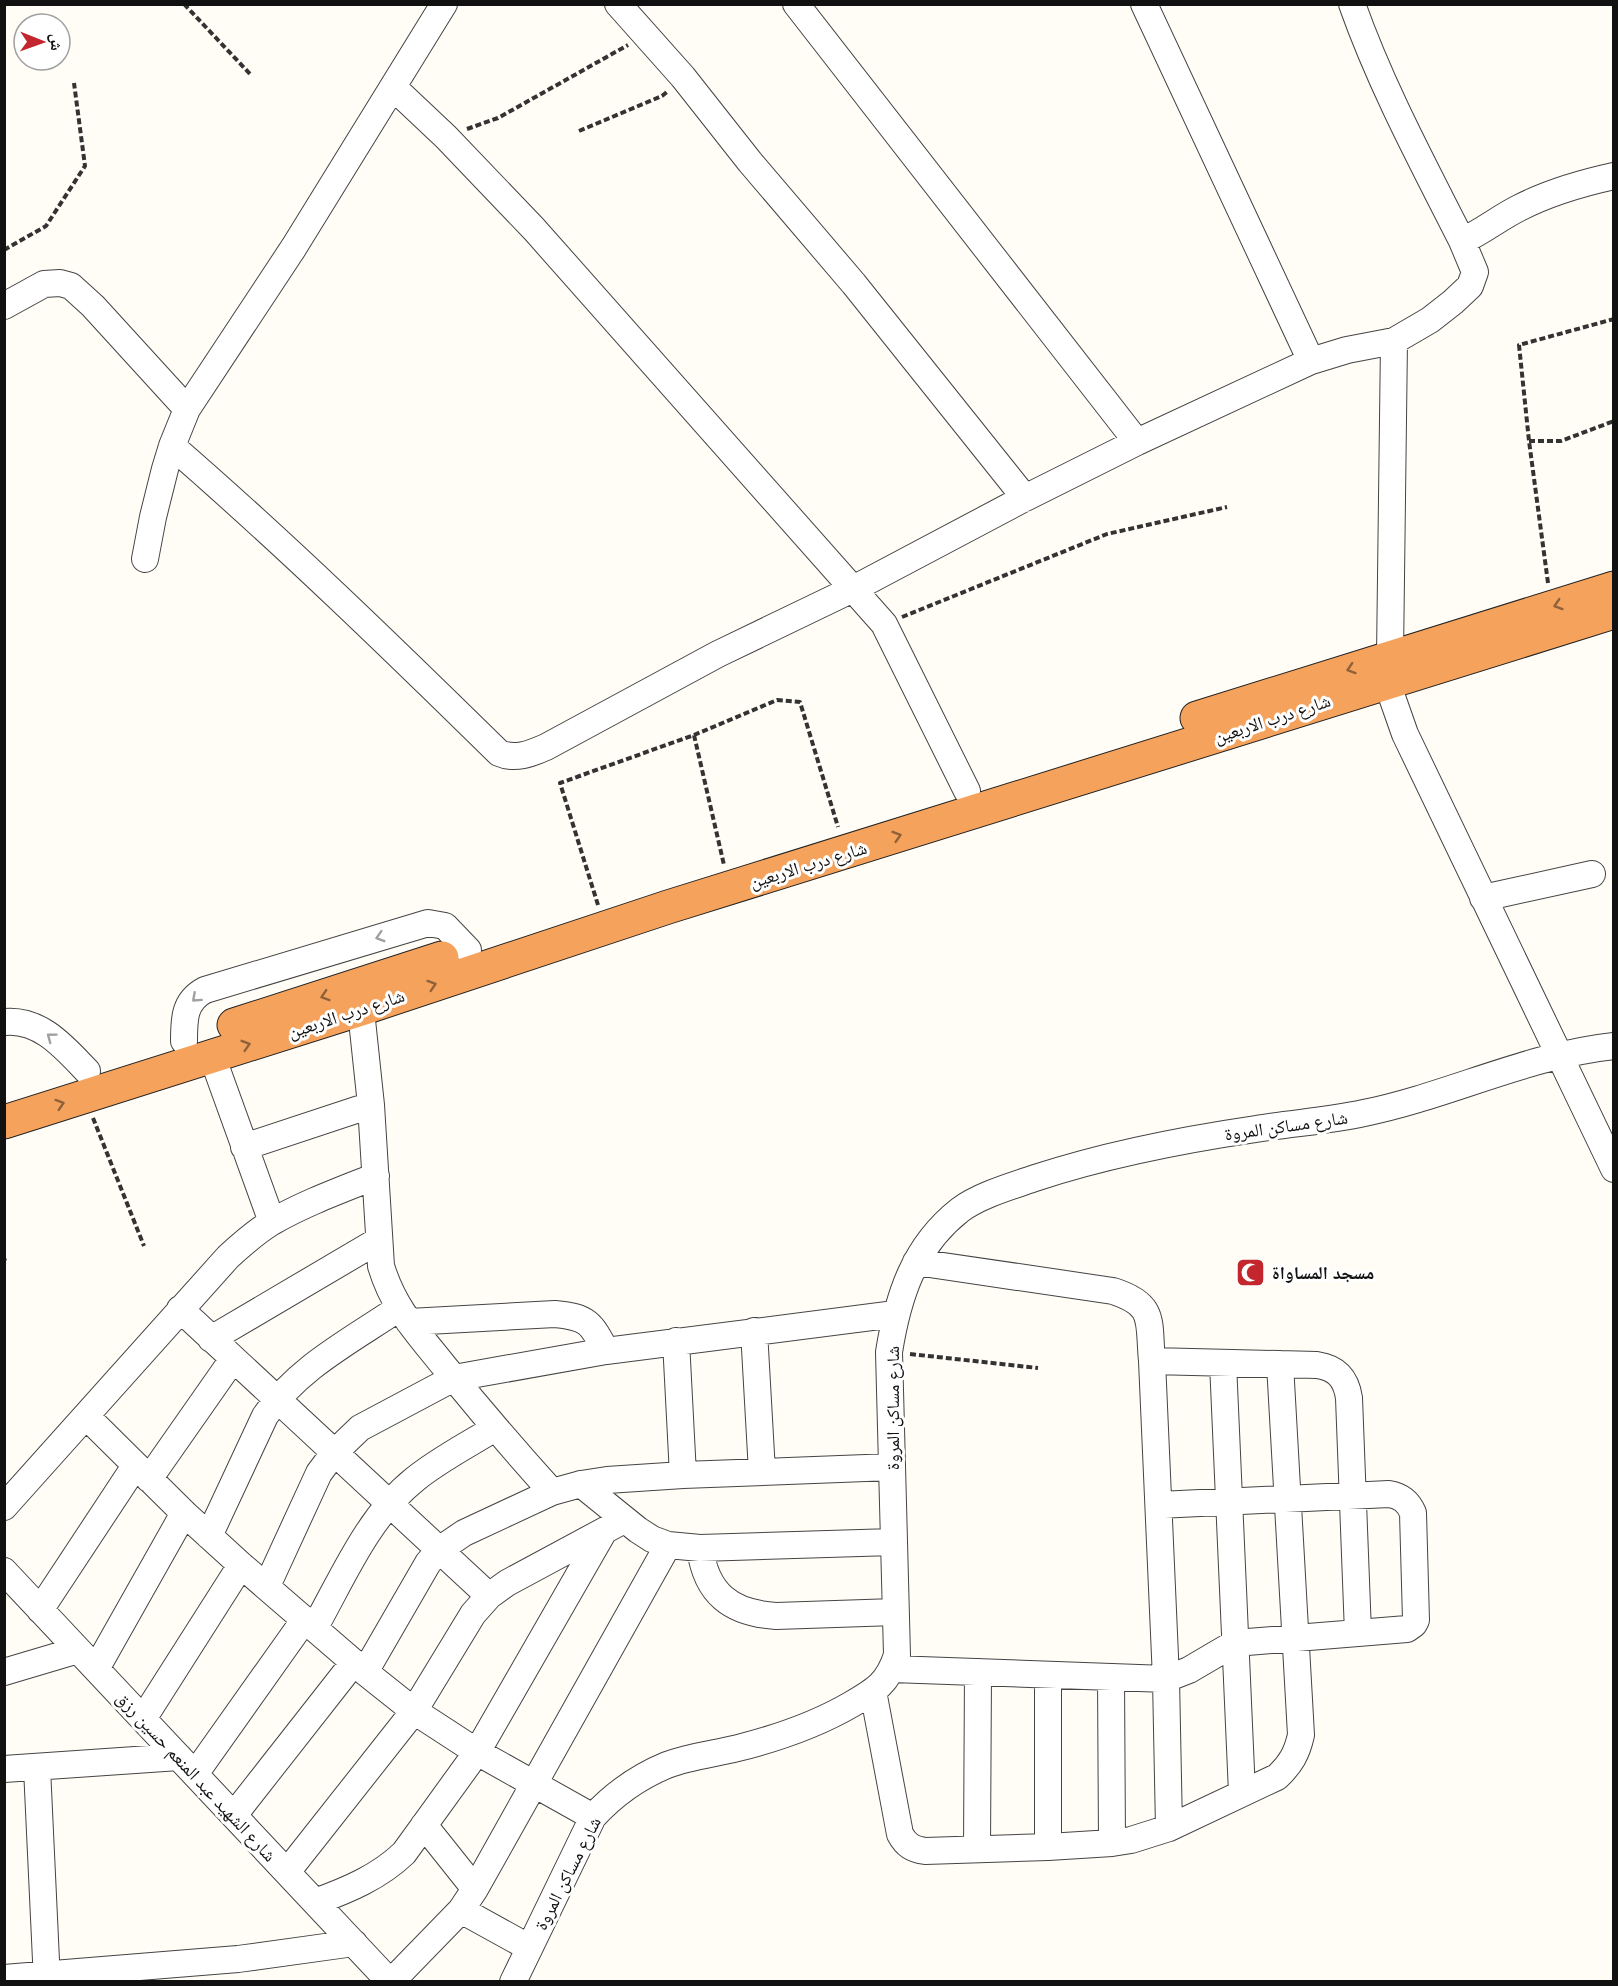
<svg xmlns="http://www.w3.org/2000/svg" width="1618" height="1986" font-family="'PT Serif','Noto Naskh Arabic',serif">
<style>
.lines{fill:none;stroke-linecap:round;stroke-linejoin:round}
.minor-casing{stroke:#444;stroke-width:28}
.highway-casing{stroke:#222;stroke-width:35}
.path{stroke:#333;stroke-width:4;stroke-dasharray:6 3;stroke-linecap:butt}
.minor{stroke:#fff;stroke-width:26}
.highway{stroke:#f5a25d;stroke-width:33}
.oneway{stroke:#8e613b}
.oneway2{stroke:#a0a0a0}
.labels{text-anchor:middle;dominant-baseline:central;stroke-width:6;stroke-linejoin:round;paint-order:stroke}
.street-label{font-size:18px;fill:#111;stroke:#fff}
.poi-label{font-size:18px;font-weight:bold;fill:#111;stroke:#fff;text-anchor:start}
</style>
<rect width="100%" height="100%" fill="#fffdf5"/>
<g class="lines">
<defs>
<path id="minor" d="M 618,4 L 683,77 L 750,162 L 854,284 L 1025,498
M 796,4 L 1137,442
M 1144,4 L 1311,361
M 1352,4 C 1381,86 1423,164 1462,241 C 1482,232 1499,218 1519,208 C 1548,193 1582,183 1614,176
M 393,87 L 446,137 L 534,229 L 884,624 L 967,791
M 4,306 L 44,284 L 60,283 L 71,286 L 93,306 L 187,409
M 1394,341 L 1390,656 L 1392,697 L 1405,734 L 1614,1169
M 172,446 C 285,544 392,648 499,753 C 515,760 530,754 546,747 L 718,654 L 855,588 L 1025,498 L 1137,442 L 1311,361 L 1347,350 L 1394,341 L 1430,320 L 1453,302 L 1470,286 L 1475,272 L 1462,241
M 145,559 L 153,517 L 165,469 L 172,446 L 187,409 L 294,247 L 444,4
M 1483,898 L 1592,874
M 359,992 L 371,1105 L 381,1266 C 394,1309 417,1332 444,1366 C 479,1409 515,1451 552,1492
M 4,1022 C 40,1018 65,1048 87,1071
M 184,1041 C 184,1019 184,1001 205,990 L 428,923 L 445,926 L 468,950
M 212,1056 L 272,1222
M 244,1147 L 371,1105
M 916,1262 L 1113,1291 C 1157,1305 1148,1322 1152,1361 L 1166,1679 L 1169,1828
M 180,1309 L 489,1596
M 409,1322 L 555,1314 C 588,1317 591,1323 606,1351
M 754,1331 L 762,1472
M 211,1339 L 379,1240
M 676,1341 L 683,1475
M 1152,1361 L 1317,1365 C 1337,1368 1346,1378 1349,1398 L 1358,1633
M 1223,1363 L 1242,1793
M 86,1416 L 184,1513 L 241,1565 L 365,1672 L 414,1711 L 477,1752 L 593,1817
M 149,1479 L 233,1359
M 581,1484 L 638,1530 L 652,1539 L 668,1545 L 700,1548 L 893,1542
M 4,1507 L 228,1257 C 242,1244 256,1232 272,1222 C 305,1203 341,1190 376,1176
M 209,1536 L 265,1416 C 297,1368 352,1340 399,1308
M 700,1548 C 706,1594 731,1613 776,1616 L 895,1612
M 4,1571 L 390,1982
M 267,1586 L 319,1473 L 334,1453 L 360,1428 L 454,1378 L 606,1351 L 895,1314
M 40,1610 L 135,1466
M 315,1627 C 343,1577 368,1517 414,1480 C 438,1460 468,1445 495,1428
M 96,1669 L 184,1513
M 892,1669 L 1166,1679 L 1189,1670 L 1235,1643 L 1407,1629 L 1414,1624 L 1416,1620 L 1413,1513 C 1408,1501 1401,1496 1389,1494 L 1159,1505
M 4,1672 L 78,1650
M 365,1672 L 428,1563 L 439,1550 L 464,1533 L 552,1492 L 581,1484 L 607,1480 L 683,1475 L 892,1467
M 1111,1677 L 1112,1843
M 873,1691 L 900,1834 C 906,1845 912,1849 925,1851 L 1048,1847 L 1112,1843 L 1131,1840 L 1169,1828 L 1277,1777 C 1291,1764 1297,1753 1301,1735 L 1280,1364
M 143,1719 L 241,1565
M 37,1768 L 47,1982
M 4,1769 L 179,1757
M 195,1774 L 305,1619
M 234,1815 L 354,1662
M 424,1825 L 475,1889
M 1048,1847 L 1048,1675
M 977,1849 L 978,1672
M 287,1872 L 414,1711 L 473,1614 L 489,1596 L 507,1583 L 624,1520
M 315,1902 C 348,1890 379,1877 404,1853 L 477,1752 L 604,1531
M 461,1910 L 528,1947
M 4,1978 L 238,1959 L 354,1943
M 391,1982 L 461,1910 L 475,1889 L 668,1545
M 513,1982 L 593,1817 C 614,1794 638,1777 667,1765 C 690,1756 714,1754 738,1748 C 778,1738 816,1725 852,1704 C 876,1690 888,1683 897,1655 L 889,1352 C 898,1296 914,1246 960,1210 C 980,1195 1012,1186 1035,1178 C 1108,1154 1181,1140 1256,1129 C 1292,1123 1328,1121 1364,1113 C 1448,1096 1528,1055 1614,1046"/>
<path id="highway" d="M 1197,718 L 1614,588
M 234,1025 L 442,958
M 4,1122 L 361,1009 L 668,907 L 1614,612"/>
</defs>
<use href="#minor" class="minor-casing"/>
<use href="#highway" class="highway-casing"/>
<path class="path" d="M 184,4 L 251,75
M 467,129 L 498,118 L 628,45
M 579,131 L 662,96 L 668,91
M 4,250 L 46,226 L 85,166 L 74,83
M 1529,441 L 1561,441 L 1614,421
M 1548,583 L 1529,441 L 1519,345 L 1614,319
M 902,617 L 1107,534 L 1227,507
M 694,735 L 724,865
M 598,905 L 560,783 L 694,735 L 777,700 L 800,702 L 838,827
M 93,1118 L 144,1246
M 4,1258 L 5,1261
M 910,1354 L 1038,1368"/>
<use href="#minor" class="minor"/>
<use href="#highway" class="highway"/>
</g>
<defs><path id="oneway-chevron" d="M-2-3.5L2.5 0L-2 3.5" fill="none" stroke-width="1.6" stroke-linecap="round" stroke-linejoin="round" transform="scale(1.5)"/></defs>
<g class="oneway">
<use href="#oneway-chevron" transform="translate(1558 605) rotate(162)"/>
<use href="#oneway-chevron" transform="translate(1351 669) rotate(162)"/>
<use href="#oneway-chevron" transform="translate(897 836) rotate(-17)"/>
<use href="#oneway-chevron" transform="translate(432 985) rotate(-18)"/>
<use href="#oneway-chevron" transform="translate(325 996) rotate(162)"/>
<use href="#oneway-chevron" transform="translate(246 1045) rotate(-17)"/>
<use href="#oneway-chevron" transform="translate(60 1104) rotate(-18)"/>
</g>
<g class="oneway2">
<use href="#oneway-chevron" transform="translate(380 937) rotate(163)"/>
<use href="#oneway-chevron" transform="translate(196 998) rotate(138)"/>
<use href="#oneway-chevron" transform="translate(51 1037) rotate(-143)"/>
</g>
<defs>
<symbol id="mosque-square" viewBox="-11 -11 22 22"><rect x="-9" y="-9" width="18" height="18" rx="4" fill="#c4262e" stroke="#fff"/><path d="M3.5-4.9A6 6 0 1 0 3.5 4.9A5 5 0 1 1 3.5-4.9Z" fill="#fff"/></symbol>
</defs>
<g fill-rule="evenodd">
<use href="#mosque-square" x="1234" y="1256" width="33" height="33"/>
</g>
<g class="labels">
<g class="street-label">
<text transform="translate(1272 718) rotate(-18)">شارع درب الاربعين</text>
<text transform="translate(808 864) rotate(-17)">شارع درب الاربعين</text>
<text transform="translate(346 1013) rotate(-18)">شارع درب الاربعين</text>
<text transform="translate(1286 1125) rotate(-8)">شارع مساكن المروة</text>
<text transform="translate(892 1408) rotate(-90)">شارع مساكن المروة</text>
<text transform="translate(197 1776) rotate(47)">شارع الشهيد عبد المنعم حسين رزق</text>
<text transform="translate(567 1873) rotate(-63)">شارع مساكن المروة</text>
</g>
<g class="poi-label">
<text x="1272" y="1272">مسجد المساواة</text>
</g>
</g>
<rect width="1618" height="1986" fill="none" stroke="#111111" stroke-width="12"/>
<g transform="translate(42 42) rotate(91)"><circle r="28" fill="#ffffff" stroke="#a0a0a0" stroke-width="1.5"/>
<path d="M0-4.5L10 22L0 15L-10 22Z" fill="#c4262e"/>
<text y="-9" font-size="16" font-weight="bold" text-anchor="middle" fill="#111111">ش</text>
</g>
</svg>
